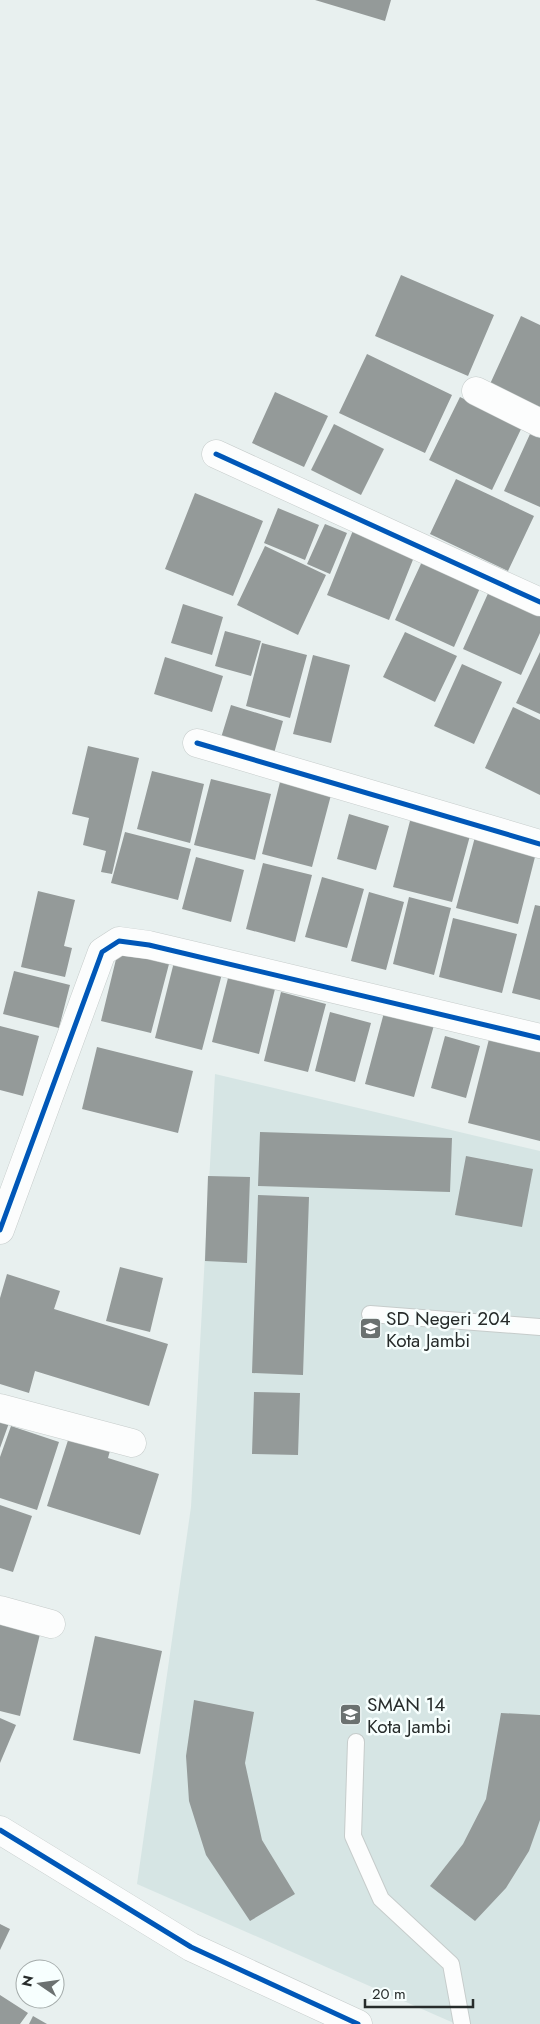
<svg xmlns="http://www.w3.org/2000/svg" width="540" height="2024" font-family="Jost,sans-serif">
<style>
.built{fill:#d6e5e4}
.building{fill:#949a99}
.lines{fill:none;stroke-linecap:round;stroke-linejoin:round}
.service-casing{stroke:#c6cccb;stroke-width:18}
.minor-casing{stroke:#c6cccb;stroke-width:29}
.service{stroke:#fcfdfd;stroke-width:16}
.minor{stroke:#fcfdfd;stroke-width:28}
.cycleway-casing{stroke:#f7fffe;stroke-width:8}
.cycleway{stroke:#0057b8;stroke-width:5}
.labels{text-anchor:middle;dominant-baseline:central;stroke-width:5;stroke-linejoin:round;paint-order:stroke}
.poi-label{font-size:19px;fill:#272c2b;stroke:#f7fffe;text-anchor:start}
</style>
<rect width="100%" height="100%" fill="#e8f0ef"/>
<path class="built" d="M 215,1074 L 540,1151 L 540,2024 L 456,2024 L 137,1884 L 191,1507 Z"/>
<path class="building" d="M 315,0 L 391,0 L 385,21 Z
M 401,275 L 494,315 L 468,376 L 375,336 Z
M 521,316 L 540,325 L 540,407 L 490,384 Z
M 367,354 L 452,395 L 425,453 L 339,413 Z
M 275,392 L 328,416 L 304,467 L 252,443 Z
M 460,397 L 522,427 L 492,490 L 429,460 Z
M 334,424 L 384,449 L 361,495 L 311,470 Z
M 530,434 L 540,438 L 540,507 L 504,491 Z
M 456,479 L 534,516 L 508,571 L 430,534 Z
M 195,493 L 263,521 L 233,596 L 165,569 Z
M 278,508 L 319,525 L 305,560 L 264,543 Z
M 356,523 L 418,547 L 389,620 L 327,595 Z
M 325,524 L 347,533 L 330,574 L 307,564 Z
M 265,546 L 326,575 L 298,635 L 237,605 Z
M 426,553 L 484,579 L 454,647 L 395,620 Z
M 490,589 L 540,612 L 540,633 L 521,675 L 463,649 Z
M 183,604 L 223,617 L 212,655 L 171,643 Z
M 225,631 L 261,641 L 251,676 L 215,666 Z
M 405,632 L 457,656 L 435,702 L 383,677 Z
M 262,643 L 307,655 L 290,718 L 246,706 Z
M 540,652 L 540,714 L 516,703 Z
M 313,655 L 350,665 L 331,743 L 293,734 Z
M 165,657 L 223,676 L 212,712 L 154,694 Z
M 462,664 L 502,682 L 474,744 L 434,726 Z
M 231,705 L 283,721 L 273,757 L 220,741 Z
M 513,707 L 540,720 L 540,795 L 485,768 Z
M 88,746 L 139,758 L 112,874 L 101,872 L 106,851 L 83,845 L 89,818 L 72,814 Z
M 152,771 L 204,784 L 190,843 L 137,829 Z
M 211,779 L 271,794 L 255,860 L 194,845 Z
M 280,782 L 331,795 L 312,867 L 262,854 Z
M 349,814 L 389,826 L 376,870 L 337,859 Z
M 411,817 L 471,832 L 452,902 L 393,887 Z
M 125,832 L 191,849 L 178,900 L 111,883 Z
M 475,837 L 536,853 L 518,924 L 456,908 Z
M 196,857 L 244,870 L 231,922 L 182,909 Z
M 263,863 L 312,875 L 295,942 L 246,929 Z
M 322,877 L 364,889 L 347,948 L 305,937 Z
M 38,891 L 75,900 L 64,946 L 72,948 L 65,977 L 21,967 Z
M 369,892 L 404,902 L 386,970 L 351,961 Z
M 409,897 L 451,908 L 434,975 L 393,964 Z
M 535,905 L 540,906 L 540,1000 L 512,993 Z
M 453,918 L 517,934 L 502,993 L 439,977 Z
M 118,951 L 169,964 L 151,1033 L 101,1021 Z
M 175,958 L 223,970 L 202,1050 L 155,1038 Z
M 14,971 L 70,985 L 59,1028 L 3,1014 Z
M 228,978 L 275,989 L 259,1054 L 212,1042 Z
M 281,992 L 326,1004 L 308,1072 L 264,1061 Z
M 386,1005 L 436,1018 L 414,1097 L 365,1084 Z
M 330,1012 L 371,1023 L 355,1082 L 315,1071 Z
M 0,1026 L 39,1036 L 23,1096 L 0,1090 Z
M 445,1036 L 480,1046 L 466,1098 L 431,1088 Z
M 489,1039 L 540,1052 L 540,1141 L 468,1123 Z
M 97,1047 L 193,1071 L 178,1133 L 82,1109 Z
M 260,1132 L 452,1138 L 450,1192 L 258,1186 Z
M 466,1156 L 533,1169 L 522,1227 L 455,1215 Z
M 208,1176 L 250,1177 L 247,1263 L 205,1261 Z
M 258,1195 L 309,1197 L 303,1375 L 252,1373 Z
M 120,1267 L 163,1278 L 150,1332 L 106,1321 Z
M 7,1274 L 60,1291 L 54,1309 L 168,1344 L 149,1406 L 35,1371 L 29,1393 L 0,1384 L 0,1298 Z
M 254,1392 L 300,1393 L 298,1455 L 252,1454 Z
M 0,1420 L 9,1423 L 0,1448 Z
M 11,1426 L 59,1442 L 37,1510 L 0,1498 L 0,1457 Z
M 70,1434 L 111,1447 L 108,1458 L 159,1474 L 140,1535 L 47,1506 Z
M 0,1505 L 32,1516 L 13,1572 L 0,1568 Z
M 0,1624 L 40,1634 L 20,1716 L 0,1711 Z
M 95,1636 L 162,1651 L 140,1754 L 73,1740 Z
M 194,1700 L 254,1712 L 245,1763 L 262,1840 L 295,1894 L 250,1921 L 206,1855 L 189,1801 L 186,1756 Z
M 501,1713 L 540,1715 L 540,1820 L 529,1851 L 506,1888 L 475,1921 L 430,1886 L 463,1844 L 486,1799 Z
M 0,1718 L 16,1725 L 0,1763 Z
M 0,1924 L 10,1929 L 0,1950 Z
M 0,1995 L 28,2013 L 20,2024 L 0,2024 Z
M 33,2016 L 47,2024 L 29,2024 Z"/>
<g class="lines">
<defs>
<path id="service" d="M 370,1314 L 540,1327
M 356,1742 L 353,1836 L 381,1899 L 451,1964 L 462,2024"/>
<path id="minor" d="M 476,391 L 540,423
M 216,454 L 540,602
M 197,743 L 540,844
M 0,1230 L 102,952 L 119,941 L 149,945 L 540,1038
M 0,1408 L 132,1443
M 0,1610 L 51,1624
M 0,1830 L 191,1947 L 358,2024"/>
</defs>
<use href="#service" class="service-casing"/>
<use href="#minor" class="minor-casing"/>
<use href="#service" class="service"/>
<use href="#minor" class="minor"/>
<defs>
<path id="cycleway" d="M 216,454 L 540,602
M 197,743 L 540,844
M 0,1230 L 102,952 L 119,941 L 149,945 L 540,1038
M 0,1830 L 191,1947 L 358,2024"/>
</defs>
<use href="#cycleway" class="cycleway-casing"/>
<use href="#cycleway" class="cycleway"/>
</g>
<defs>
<symbol id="school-square" viewBox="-11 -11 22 22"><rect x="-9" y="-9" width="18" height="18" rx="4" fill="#6b7170" stroke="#f7fffe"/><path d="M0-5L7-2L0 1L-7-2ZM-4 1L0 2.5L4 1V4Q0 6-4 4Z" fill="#fff"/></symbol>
</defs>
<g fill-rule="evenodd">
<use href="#school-square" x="358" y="1316" width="25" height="25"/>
<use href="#school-square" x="338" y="1702" width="25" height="25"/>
</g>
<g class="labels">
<g class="poi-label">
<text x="386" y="1318">SD Negeri 204<tspan x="386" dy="22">Kota Jambi</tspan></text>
<text x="367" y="1704">SMAN 14<tspan x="367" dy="22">Kota Jambi</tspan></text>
</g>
</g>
<g transform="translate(40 1984) rotate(283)"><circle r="24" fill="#f7fffe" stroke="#a4abaa"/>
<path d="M0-4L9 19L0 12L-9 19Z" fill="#6b7170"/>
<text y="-8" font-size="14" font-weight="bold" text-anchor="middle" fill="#272c2b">N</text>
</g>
<path d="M365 1999v8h108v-8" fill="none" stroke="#272c2b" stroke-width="2.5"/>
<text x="372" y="1999" font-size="15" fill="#272c2b" stroke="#f7fffe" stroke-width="4" paint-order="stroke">20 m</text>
</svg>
